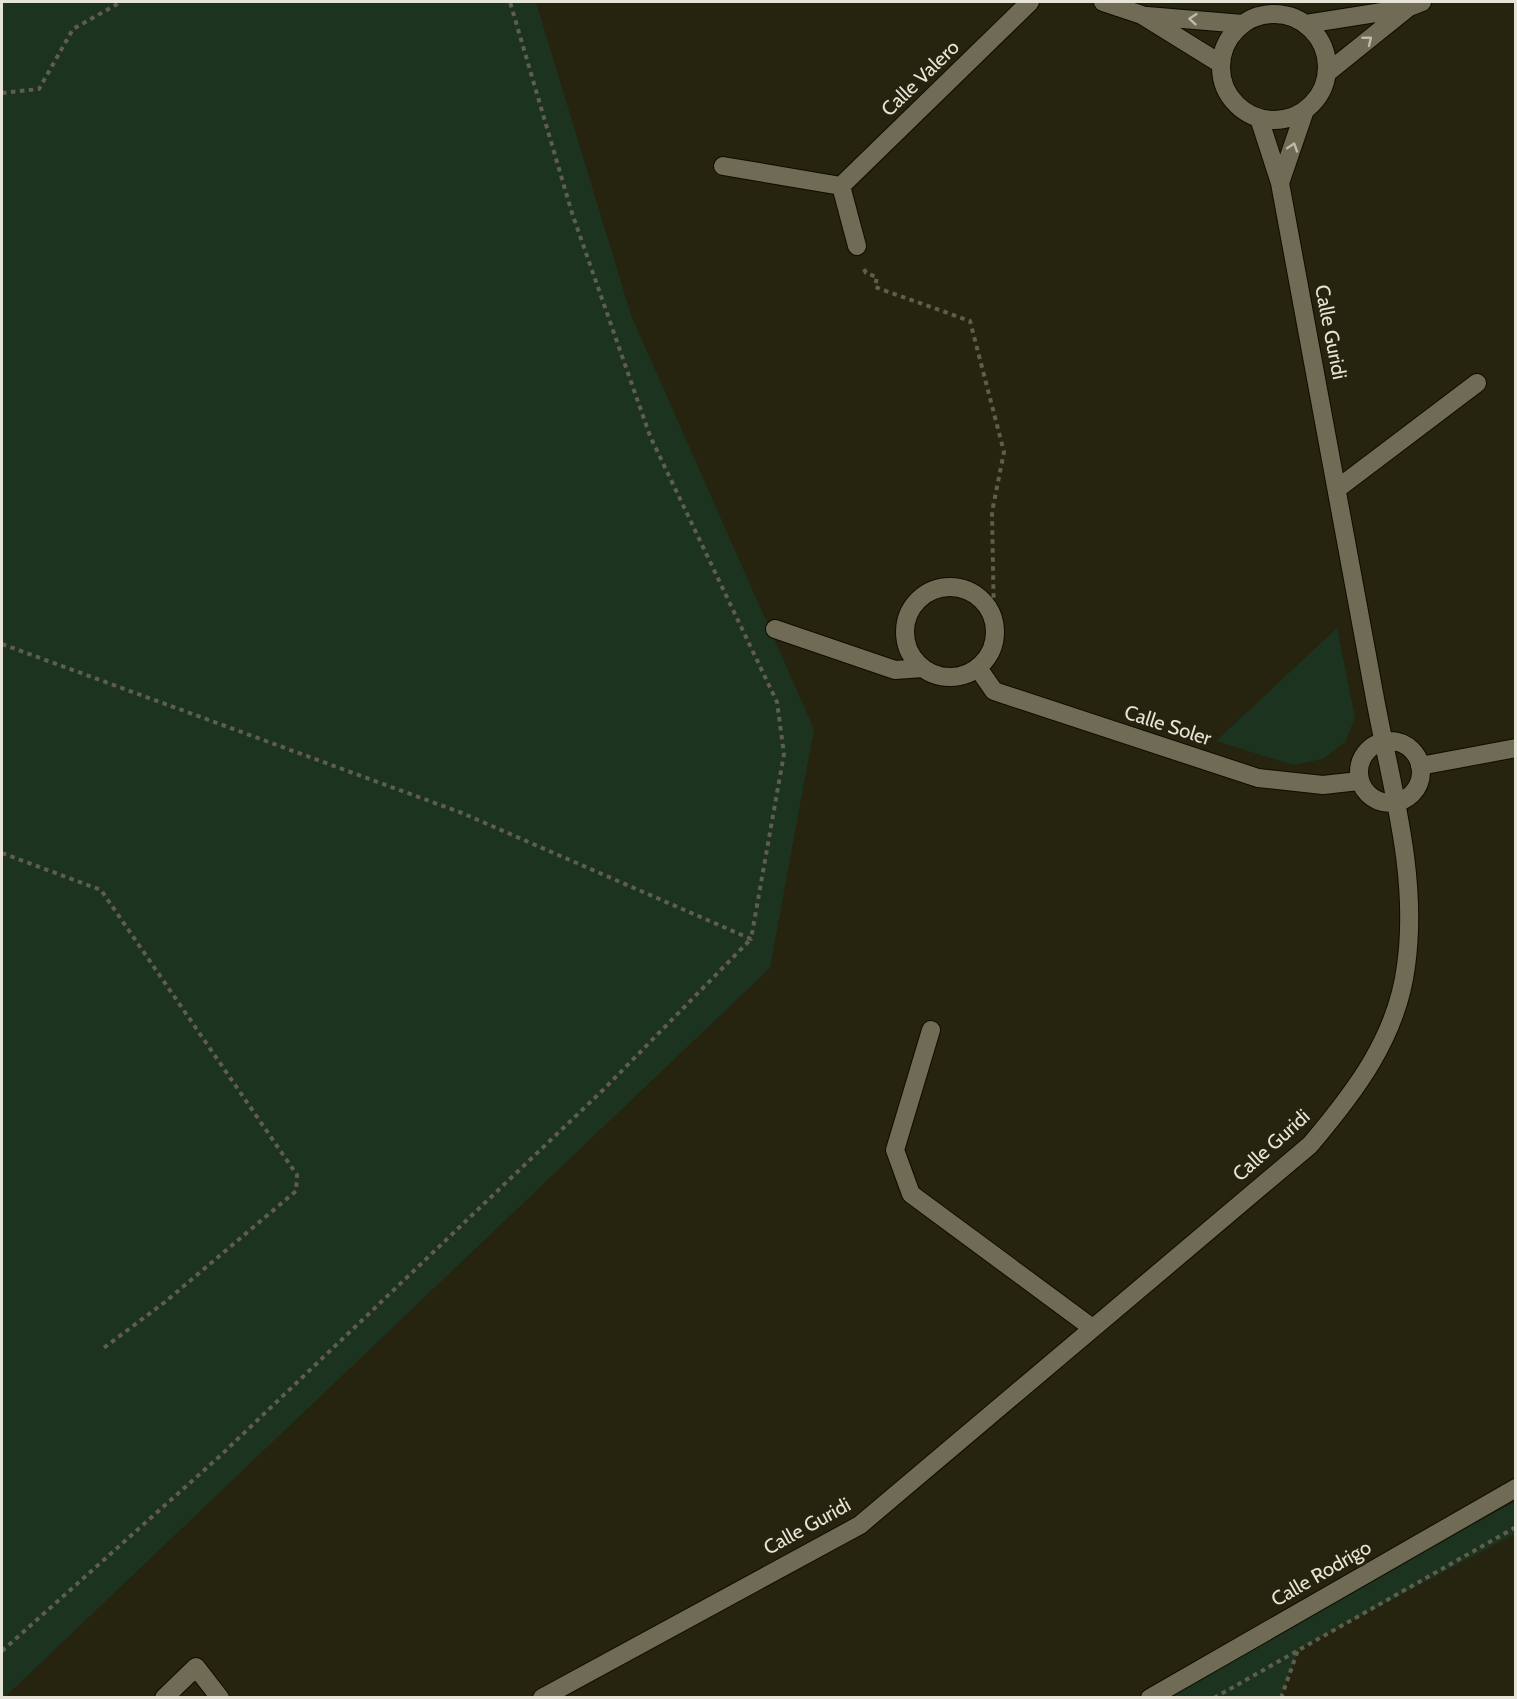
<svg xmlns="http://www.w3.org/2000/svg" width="1517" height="1699" font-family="Cabin,sans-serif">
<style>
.green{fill:#1c3320}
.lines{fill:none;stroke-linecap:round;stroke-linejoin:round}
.minor-casing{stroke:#0f0c00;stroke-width:20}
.path{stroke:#605d4b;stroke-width:4;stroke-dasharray:4.5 4.5;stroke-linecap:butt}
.minor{stroke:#6f6b54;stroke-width:18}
.oneway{stroke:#bcbaa9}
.labels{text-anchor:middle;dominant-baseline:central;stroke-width:6;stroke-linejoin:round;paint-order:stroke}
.street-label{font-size:20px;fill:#e6e4d7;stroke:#26230e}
</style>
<rect width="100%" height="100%" fill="#26230e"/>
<path class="green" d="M 2,2 L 536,2 L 631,315 L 814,729 L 770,968 L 5,1697 L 2,1698 Z
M 1337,628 L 1355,718 L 1345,742 L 1323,759 L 1293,765 L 1216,741 Z
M 1515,1502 L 1515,1534 L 1299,1649 L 1281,1697 L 1168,1698 L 1453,1535 Z"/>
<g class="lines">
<defs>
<path id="minor" d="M 1103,2 L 1142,15 L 1221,64
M1221 67a53 53 0 1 1 106 0a53 53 0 1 1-106 0Z
M 1147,16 L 1243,24
M 1306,24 L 1407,8
M 1327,73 L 1409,7 L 1422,2
M 723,166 L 841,186 L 1030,2
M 1280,183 L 1305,110
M 841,186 L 857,246
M 1337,489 L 1477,383
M905 632a45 45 0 1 1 90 0a45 45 0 1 1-90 0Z
M 775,629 L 895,670 L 923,668
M 978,668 L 994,691 L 1258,778 L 1323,785 L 1359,781
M1359 772a31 31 0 1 1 62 0a31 31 0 1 1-62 0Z
M 1420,766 L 1516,748
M 931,1030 L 895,1150 L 911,1194 L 1091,1327
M 164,1698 L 196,1667 L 220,1698
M 542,1698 L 860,1525 L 1310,1145 C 1355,1092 1397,1037 1406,966 C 1419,873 1390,783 1374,693 C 1344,523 1312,353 1280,183 L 1259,118
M 1150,1698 L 1516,1488"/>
</defs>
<use href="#minor" class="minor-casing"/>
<path class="path" d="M 2,93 L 39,89 L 73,29 L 121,2
M 864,269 L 866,273 L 877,277 L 875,287 L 970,321 L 1004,452 L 992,512 L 994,622
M 2,644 L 462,813 L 751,939 L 784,754 L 777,702 L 650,436 L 572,213 L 510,2
M 2,853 L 101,890 L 297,1175 L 296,1191 L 165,1302 L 101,1350
M 2,1651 L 221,1455 L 603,1090 L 751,939
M 1214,1698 L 1516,1527
M 1281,1698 L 1298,1650"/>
<use href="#minor" class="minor"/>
</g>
<defs><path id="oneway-chevron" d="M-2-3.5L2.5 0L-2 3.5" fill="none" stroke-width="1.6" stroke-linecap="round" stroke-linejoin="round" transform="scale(1.5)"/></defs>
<g class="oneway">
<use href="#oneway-chevron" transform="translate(1193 19) rotate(-175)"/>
<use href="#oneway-chevron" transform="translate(1368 40) rotate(-39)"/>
<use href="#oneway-chevron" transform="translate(1293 147) rotate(-72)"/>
</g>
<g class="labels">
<g class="street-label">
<text transform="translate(920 78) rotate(-44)">Calle Valero</text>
<text transform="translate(1331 332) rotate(79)">Calle Guridi</text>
<text transform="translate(1168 725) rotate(18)">Calle Soler</text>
<text transform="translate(1271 1145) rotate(-42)">Calle Guridi</text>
<text transform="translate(807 1526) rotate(-29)">Calle Guridi</text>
<text transform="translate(1321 1573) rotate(-30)">Calle Rodrigo</text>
</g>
</g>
<rect width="1517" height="1699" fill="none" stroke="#e6e4d7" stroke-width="6"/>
</svg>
